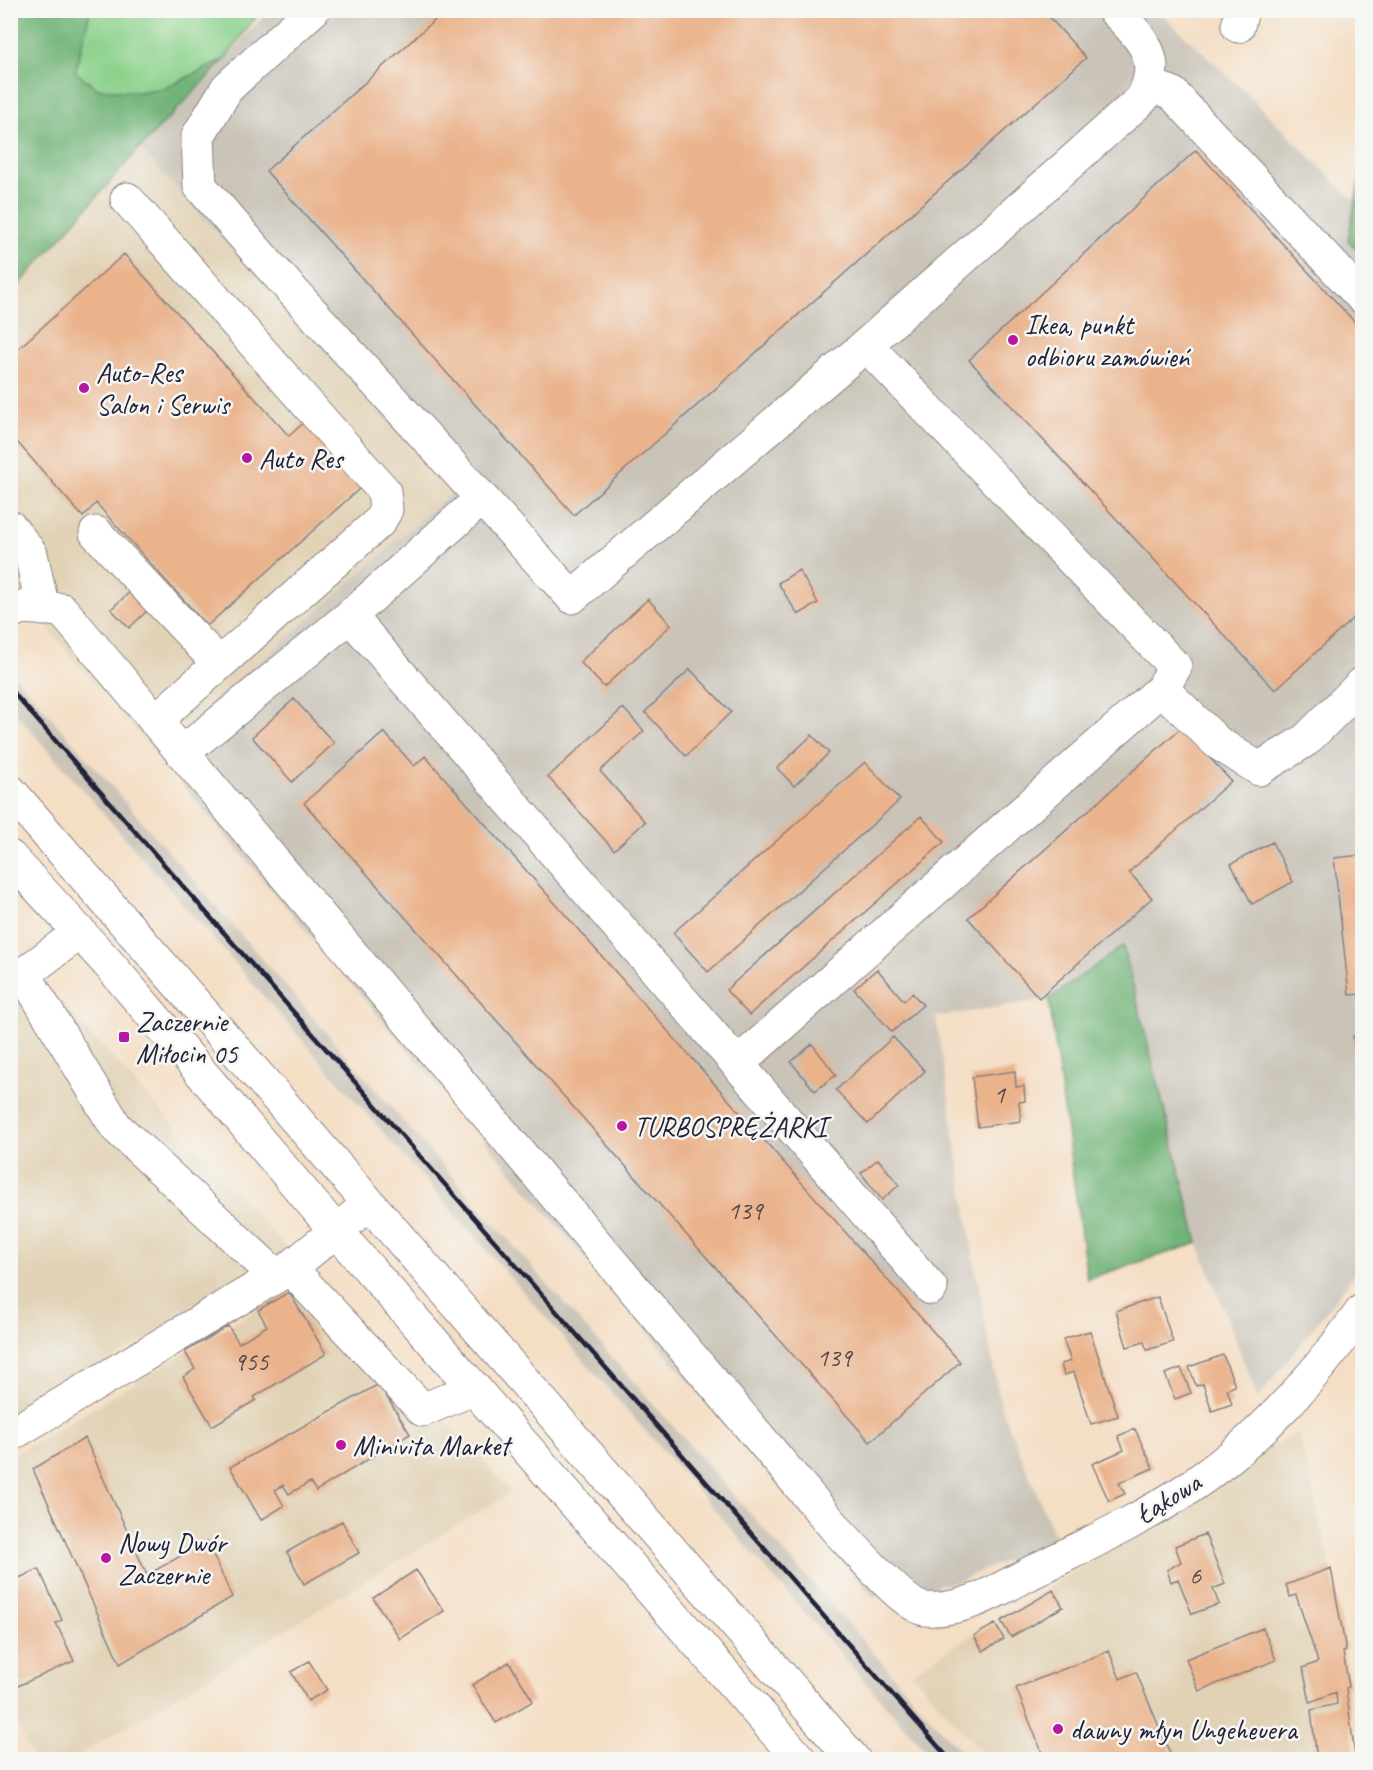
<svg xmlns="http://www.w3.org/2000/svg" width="1373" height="1770" font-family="Caveat,sans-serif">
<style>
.built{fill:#e1d2b5}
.industrial{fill:#c9c3b8}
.green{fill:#8cd28c;stroke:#577a64;stroke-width:1.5}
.forest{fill:#71b478;stroke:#4a6b5a;stroke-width:1.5}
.building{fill:#eab38c}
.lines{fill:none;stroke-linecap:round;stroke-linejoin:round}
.minor-casing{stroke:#8b8080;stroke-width:35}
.major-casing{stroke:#8b8080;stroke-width:35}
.minor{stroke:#fff;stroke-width:33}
.major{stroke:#fff;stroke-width:33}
.rail{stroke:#22223b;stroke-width:4.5}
.poi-dot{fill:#b5179e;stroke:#f6f6f2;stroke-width:2}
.labels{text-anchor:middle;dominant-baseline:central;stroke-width:5;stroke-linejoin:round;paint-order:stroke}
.number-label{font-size:26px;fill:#54464f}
.poi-label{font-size:28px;fill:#22223b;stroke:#f6f6f2;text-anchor:start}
.street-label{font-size:28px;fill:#22223b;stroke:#f6f6f2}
</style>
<rect width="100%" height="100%" fill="#f6f6f2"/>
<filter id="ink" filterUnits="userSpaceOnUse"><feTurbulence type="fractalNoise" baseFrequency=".0167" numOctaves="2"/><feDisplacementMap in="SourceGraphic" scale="12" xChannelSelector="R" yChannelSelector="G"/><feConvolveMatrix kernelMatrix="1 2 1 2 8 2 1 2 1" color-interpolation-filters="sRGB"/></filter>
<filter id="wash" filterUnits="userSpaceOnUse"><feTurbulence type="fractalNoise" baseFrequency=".008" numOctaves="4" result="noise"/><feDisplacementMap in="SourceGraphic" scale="24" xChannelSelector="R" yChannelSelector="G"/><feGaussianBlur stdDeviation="1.35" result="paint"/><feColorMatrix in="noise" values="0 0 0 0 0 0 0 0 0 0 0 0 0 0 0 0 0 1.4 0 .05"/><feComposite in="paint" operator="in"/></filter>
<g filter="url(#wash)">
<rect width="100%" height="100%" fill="#f4dec4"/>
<path class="built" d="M 140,148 L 452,493 L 156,754 L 11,586 L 11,294 Z
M 10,947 L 292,1254 L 10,1419 Z
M 313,1276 L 511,1492 L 73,1759 L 33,1759 L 11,1713 L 11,1457 Z
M 1298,1431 L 1331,1568 L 1349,1687 L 1346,1688 L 1355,1759 L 988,1759 L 911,1673 Z"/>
<path class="industrial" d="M 1157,10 L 1244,91 L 1355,202 L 1348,240 L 1362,255 L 1362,1265 L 1258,1398 L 1198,1243 L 1123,947 L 1049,999 L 936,1017 L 977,1279 L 1001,1407 L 1055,1537 L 1046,1543 L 956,1582 L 873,1597 L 156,754 L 452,492 L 140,148 L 269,11 Z
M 11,671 L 411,1130 L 967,1759 L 933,1759 L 11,708 Z"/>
<path class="green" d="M 90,11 L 260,11 L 224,60 L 165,88 L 139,92 L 98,89 L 75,73 Z"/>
<path class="forest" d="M 11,10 L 90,11 L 75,72 L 98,89 L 139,92 L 165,88 L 224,60 L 140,148 L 11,294 Z
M 1362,165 L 1362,255 L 1348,240 Z
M 1123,946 L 1198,1243 L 1087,1279 L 1049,999 Z"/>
<g id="blocks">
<path class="building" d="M 446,10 L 1043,10 L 1086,58 L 574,515 L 266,171 Z
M 1196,150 L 1362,330 L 1362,610 L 1275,690 L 969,360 Z
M 124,254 L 289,436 L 310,417 L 368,481 L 207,626 L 96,503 L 83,517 L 10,434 L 10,356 Z
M 799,570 L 818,603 L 798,615 L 778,583 Z
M 130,592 L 148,610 L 129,628 L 111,609 Z
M 648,599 L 671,625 L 604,687 L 580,662 Z
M 690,669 L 731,712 L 686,756 L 645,712 Z
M 294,699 L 334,743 L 292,782 L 252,737 Z
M 623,708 L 644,731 L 600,771 L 645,822 L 614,850 L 548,777 Z
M 1182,727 L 1231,781 L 1129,872 L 1152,898 L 1039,998 L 968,918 Z
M 384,732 L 414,766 L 425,756 L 960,1362 L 870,1442 L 304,803 Z
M 812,735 L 829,753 L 794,786 L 777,768 Z
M 865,762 L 900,800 L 708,972 L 673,933 Z
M 921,816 L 944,842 L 749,1015 L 726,990 Z
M 1272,842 L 1293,882 L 1252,904 L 1231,864 Z
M 1362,855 L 1362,994 L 1349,995 L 1334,858 Z
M 877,969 L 904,1001 L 912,993 L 923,1005 L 892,1032 L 854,989 Z
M 1362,1035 L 1362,1089 L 1359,1089 L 1353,1036 Z
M 893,1037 L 925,1071 L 868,1124 L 836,1090 Z
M 812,1044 L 836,1075 L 815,1091 L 791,1062 Z
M 1015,1071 L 1016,1087 L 1024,1086 L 1025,1101 L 1019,1102 L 1021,1121 L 978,1127 L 972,1077 Z
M 878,1159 L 899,1185 L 882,1200 L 861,1173 Z
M 289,1292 L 326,1354 L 254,1397 L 256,1400 L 212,1426 L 183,1377 L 195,1369 L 185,1352 L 228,1326 L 239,1343 L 267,1326 L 258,1310 Z
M 1158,1297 L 1173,1342 L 1147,1350 L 1144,1342 L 1127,1347 L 1116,1311 Z
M 1090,1331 L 1118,1416 L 1091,1424 L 1074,1372 L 1064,1375 L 1061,1364 L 1071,1361 L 1063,1339 Z
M 1223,1355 L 1235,1386 L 1227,1389 L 1232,1404 L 1212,1411 L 1203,1384 L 1196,1386 L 1189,1367 Z
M 1181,1368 L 1191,1393 L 1175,1399 L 1165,1374 Z
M 379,1384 L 410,1434 L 316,1491 L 310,1482 L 289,1494 L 283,1485 L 275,1490 L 284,1506 L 261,1520 L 230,1467 Z
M 1135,1429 L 1153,1468 L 1119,1483 L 1125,1494 L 1109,1501 L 1092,1464 L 1124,1450 L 1118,1436 Z
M 85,1438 L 147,1575 L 207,1541 L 232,1597 L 120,1664 L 33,1469 Z
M 342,1521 L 359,1553 L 304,1584 L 287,1552 Z
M 1205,1534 L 1225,1584 L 1213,1589 L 1219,1604 L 1192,1614 L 1178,1579 L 1171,1582 L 1167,1570 L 1181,1562 L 1175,1546 Z
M 1331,1568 L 1346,1651 L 1343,1652 L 1349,1687 L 1346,1688 L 1355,1756 L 1317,1760 L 1311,1710 L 1337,1704 L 1336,1692 L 1310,1702 L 1303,1668 L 1318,1662 L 1296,1595 L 1290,1597 L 1286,1585 Z
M 39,1569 L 62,1620 L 56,1623 L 74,1661 L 13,1688 L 10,1683 L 10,1582 Z
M 416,1570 L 444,1611 L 400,1639 L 373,1598 Z
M 1053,1590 L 1063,1607 L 1011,1637 L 1001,1621 Z
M 995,1624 L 1004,1639 L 983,1651 L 974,1636 Z
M 1263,1628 L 1276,1660 L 1199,1691 L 1186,1659 Z
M 1109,1651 L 1120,1679 L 1136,1672 L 1170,1753 L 1155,1760 L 1045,1760 L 1016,1688 Z
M 309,1661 L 327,1690 L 308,1701 L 291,1672 Z
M 509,1662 L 533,1701 L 496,1723 L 472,1685 Z"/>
</g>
</g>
<g filter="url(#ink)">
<use href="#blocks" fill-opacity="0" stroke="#8b8080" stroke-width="1.5"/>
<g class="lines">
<defs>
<path id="minor" d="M 313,10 L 227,88 L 198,136 L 200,186 L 268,264 L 572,597 L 866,345 L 1142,99 C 1164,58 1142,39 1114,10
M 1238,26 L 1242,10
M 1149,85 L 1172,93 L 1362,297
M 127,199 L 384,491 L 386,510 L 379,522 L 155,721
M 10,527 L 31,554 L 43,609
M 96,533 L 219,664
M 10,612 L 22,607 L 62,610 L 838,1531 C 854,1547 905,1607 925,1609 C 967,1612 1004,1586 1040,1568 C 1088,1544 1138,1521 1184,1491 C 1256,1444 1313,1379 1362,1311
M 350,616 L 931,1288
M 1162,689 L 1218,743 L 1259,769 L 1306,740 L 1362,684
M 182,753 L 350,616 L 481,499
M 80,932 L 24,974 L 116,1127 L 276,1276
M 737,1064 L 1162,689 L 1175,667 L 866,345
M 290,1268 L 423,1410 L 475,1388
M 10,1435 L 290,1268 L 369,1204"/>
<path id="major" d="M 10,791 L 854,1760
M 10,857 L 107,962 L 336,1231 L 800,1760"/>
</defs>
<use href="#minor" class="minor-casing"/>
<use href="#major" class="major-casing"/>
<use href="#minor" class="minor"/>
<use href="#major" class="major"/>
<path class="rail" d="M 10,689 L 950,1760"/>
</g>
</g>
<g class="poi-dot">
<circle cx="1013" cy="340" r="6"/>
<circle cx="84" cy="388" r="6"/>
<circle cx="247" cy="458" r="6"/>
<rect x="118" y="1031" width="12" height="12" rx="3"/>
<circle cx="622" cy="1126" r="6"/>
<circle cx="341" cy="1445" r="6"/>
<circle cx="106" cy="1558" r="6"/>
<circle cx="1058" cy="1729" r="6"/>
</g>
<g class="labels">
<g class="number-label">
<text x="999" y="1094">1</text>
<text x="745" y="1210">139</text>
<text x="834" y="1357">139</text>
<text x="251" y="1361">955</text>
<text x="1195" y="1575">6</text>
</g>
<g class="poi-label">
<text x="1025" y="324">Ikea, punkt<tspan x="1025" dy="32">odbioru zamówień</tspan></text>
<text x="96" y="372">Auto-Res<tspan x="96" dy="32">Salon i Serwis</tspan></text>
<text x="259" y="458">Auto Res</text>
<text x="136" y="1021">Zaczernie<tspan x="136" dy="32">Miłocin 05</tspan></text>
<text x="634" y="1126">TURBOSPRĘŻARKI</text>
<text x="353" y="1445">Minivita Market</text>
<text x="118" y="1542">Nowy Dwór<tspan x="118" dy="32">Zaczernie</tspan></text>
<text x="1070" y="1729">dawny młyn Ungeheuera</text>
</g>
<g class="street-label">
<text transform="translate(1168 1498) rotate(-32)">Łąkowa</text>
</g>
</g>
<rect width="1373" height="1770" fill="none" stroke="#f6f6f2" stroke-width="36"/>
</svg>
